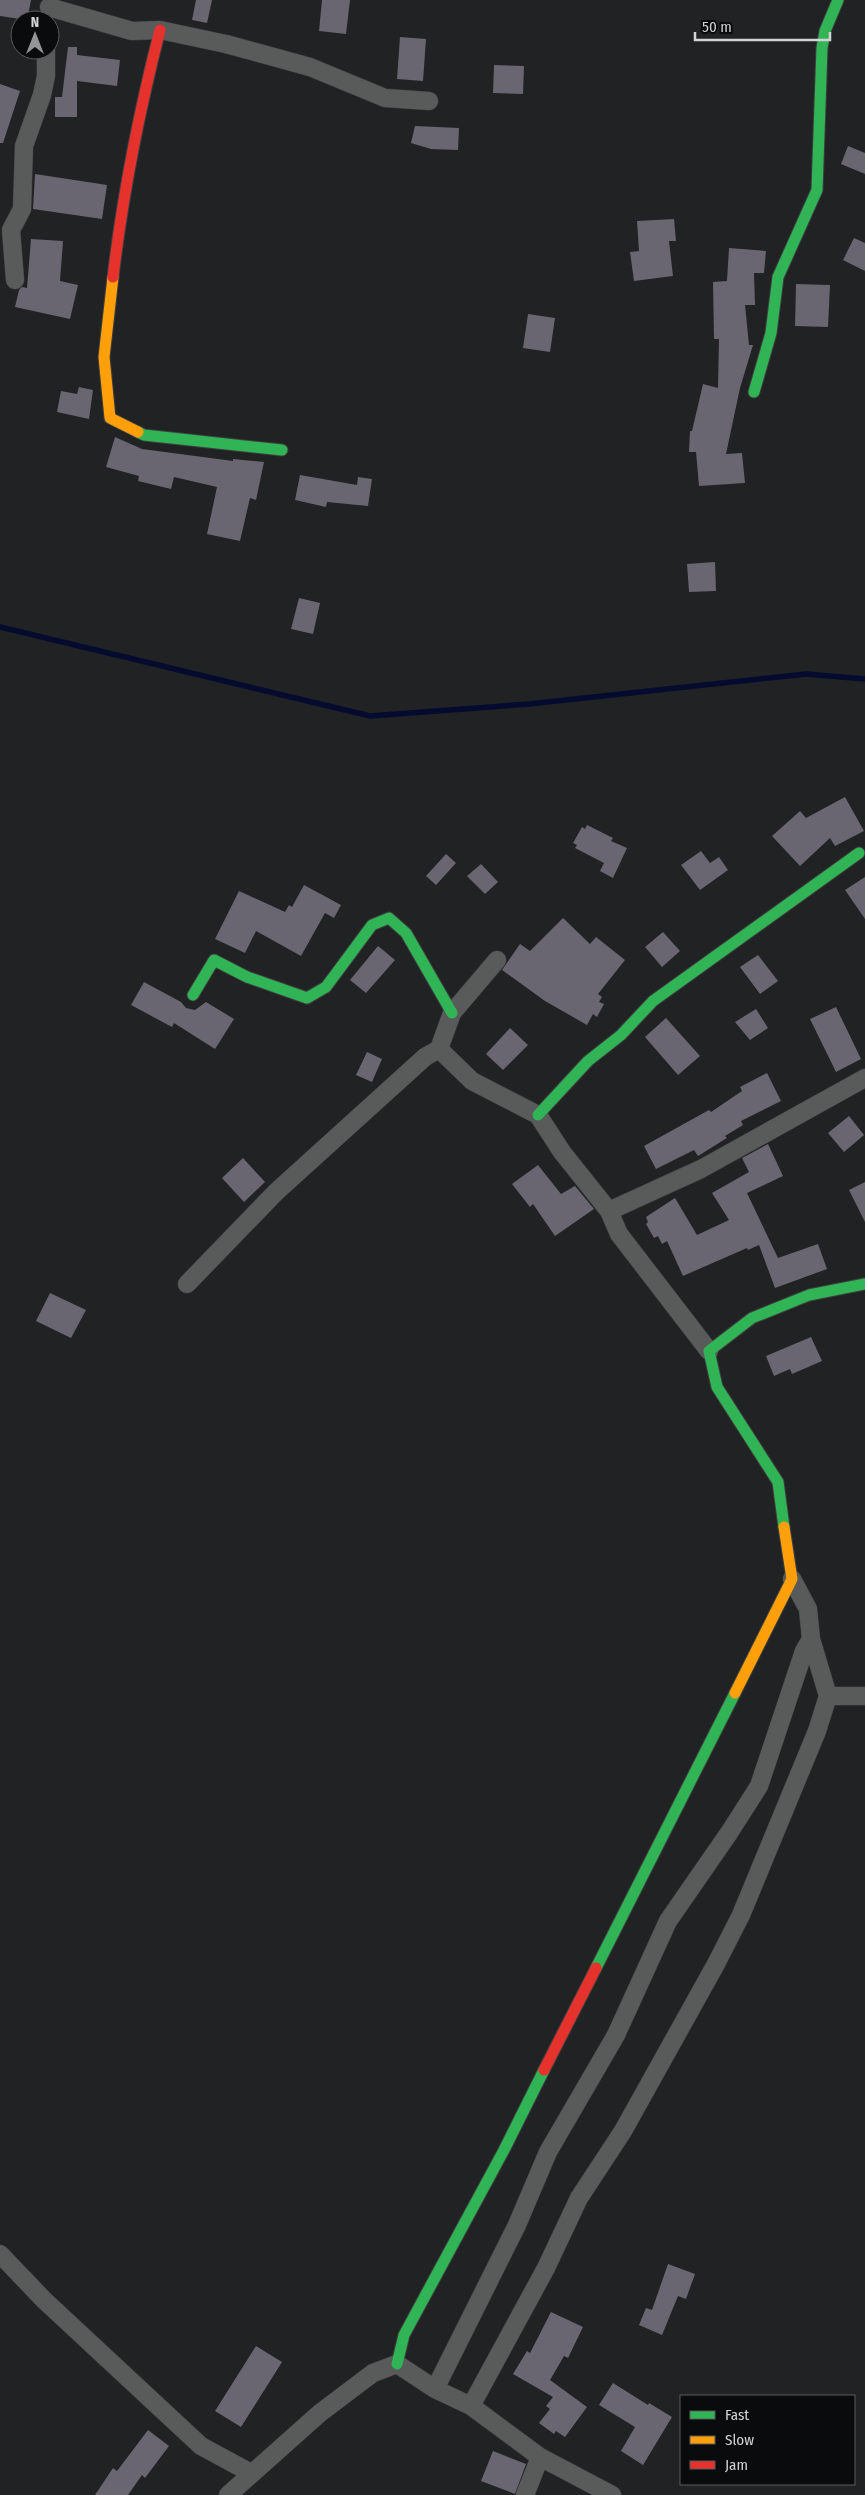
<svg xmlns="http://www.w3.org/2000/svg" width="865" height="2495" font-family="'Fira Sans Condensed',sans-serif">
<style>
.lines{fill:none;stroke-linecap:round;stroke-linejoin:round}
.stream{stroke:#040b2f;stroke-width:5.5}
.building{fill:#696671}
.street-casing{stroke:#3e3f40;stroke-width:19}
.fast-casing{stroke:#3e3f40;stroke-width:13}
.slow-casing{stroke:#3e3f40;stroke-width:13}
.jam-casing{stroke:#3e3f40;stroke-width:13}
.street{stroke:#595a5a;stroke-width:18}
.fast{stroke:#30b455;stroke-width:11}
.slow{stroke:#ff9f0a;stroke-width:11}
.jam{stroke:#e5322d;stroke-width:11}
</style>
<rect width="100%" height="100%" fill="#212223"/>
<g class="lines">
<path class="stream" d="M 0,627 L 370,716 L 529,704 L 806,674 L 865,679"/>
</g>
<path class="building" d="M 0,0 L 31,0 L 27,20 L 0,16 Z
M 196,0 L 212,0 L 207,23 L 192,20 Z
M 322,0 L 350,0 L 346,34 L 319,31 Z
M 400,37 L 426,39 L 423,81 L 397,79 Z
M 68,47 L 77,47 L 77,55 L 120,60 L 117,86 L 77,81 L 77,117 L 55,117 L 55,97 L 62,97 Z
M 494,65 L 524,66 L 523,94 L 493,93 Z
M 0,84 L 20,91 L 3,143 L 0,143 Z
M 415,126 L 459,128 L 458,150 L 431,149 L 411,143 Z
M 848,146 L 865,153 L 865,174 L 841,164 Z
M 35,174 L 107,185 L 102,219 L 33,209 Z
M 674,219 L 676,241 L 669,241 L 673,276 L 634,281 L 630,252 L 639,251 L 637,221 Z
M 854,238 L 865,243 L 865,271 L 843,260 Z
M 31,239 L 63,241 L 60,281 L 78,285 L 70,319 L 15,307 L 19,290 L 22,287 L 27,288 Z
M 729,248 L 766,251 L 764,273 L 754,273 L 755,305 L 745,305 L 749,345 L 753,345 L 740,388 L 726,454 L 742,453 L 745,483 L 699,486 L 696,452 L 689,452 L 690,431 L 692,431 L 703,384 L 718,388 L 719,339 L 714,339 L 713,282 L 727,281 Z
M 796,284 L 830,285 L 828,327 L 795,326 Z
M 528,314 L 555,318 L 550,352 L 523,348 Z
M 79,387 L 93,390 L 89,419 L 57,412 L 61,391 L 77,394 Z
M 115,437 L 142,449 L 233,461 L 233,459 L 264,462 L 256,500 L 250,498 L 240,541 L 207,534 L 217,487 L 174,477 L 171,489 L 138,481 L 139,476 L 106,467 Z
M 300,475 L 357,485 L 358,477 L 372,479 L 368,506 L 327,502 L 326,507 L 295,500 Z
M 715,562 L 716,591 L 689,592 L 687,564 Z
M 299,598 L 320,603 L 313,634 L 291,629 Z
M 845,797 L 864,831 L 835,846 L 830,838 L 800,866 L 772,836 L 800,811 L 806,818 Z
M 587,825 L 613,838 L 611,841 L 627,848 L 613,878 L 600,871 L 604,863 L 575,848 L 577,845 L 573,843 L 582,827 L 585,829 Z
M 701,851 L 710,863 L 719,857 L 728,870 L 700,890 L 681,865 Z
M 446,854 L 456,863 L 436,885 L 426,876 Z
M 481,864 L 498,882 L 485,894 L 467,876 Z
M 865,877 L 865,919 L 845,890 Z
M 304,885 L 341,905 L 334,918 L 325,913 L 301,956 L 256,931 L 245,953 L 215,939 L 239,891 L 285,912 L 289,905 L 292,907 Z
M 563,918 L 590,944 L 596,937 L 625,960 L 598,994 L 602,997 L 599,1002 L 604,1004 L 597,1017 L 593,1014 L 587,1025 L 545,1001 L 502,970 L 520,944 L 530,951 Z
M 663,932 L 680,951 L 662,967 L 645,947 Z
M 378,946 L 395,960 L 366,993 L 350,980 Z
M 758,955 L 778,981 L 760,994 L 740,967 Z
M 144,982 L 181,1002 L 186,1008 L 195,1010 L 206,1002 L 234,1019 L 215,1049 L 174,1023 L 172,1027 L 131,1005 Z
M 836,1007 L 861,1059 L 836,1072 L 810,1019 Z
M 756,1009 L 768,1028 L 750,1040 L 735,1022 Z
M 666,1018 L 700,1056 L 678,1075 L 645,1037 Z
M 510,1028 L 528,1045 L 503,1070 L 486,1054 Z
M 367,1052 L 382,1059 L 372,1082 L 356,1075 Z
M 767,1073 L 781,1101 L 741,1121 L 743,1125 L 725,1136 L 727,1138 L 698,1156 L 694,1150 L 656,1169 L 644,1146 L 709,1110 L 711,1112 L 742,1091 L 740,1087 Z
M 849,1116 L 864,1135 L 844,1152 L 828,1133 Z
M 768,1144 L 783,1176 L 747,1193 L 778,1258 L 818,1244 L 827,1269 L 775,1288 L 759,1245 L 748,1250 L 747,1248 L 683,1276 L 667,1241 L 662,1244 L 658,1236 L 654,1238 L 646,1224 L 648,1222 L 646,1217 L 675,1198 L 697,1235 L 729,1220 L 712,1193 L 749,1172 L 742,1158 Z
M 243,1158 L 265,1182 L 244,1202 L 222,1178 Z
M 538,1165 L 561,1194 L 575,1186 L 594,1209 L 555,1236 L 533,1204 L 530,1207 L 512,1184 Z
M 865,1182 L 865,1222 L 849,1190 Z
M 50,1293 L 86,1310 L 71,1338 L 36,1321 Z
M 811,1337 L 822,1361 L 792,1374 L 790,1369 L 774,1376 L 766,1356 Z
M 668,2264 L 695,2274 L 686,2299 L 678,2296 L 662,2335 L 639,2325 L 646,2308 L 652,2310 Z
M 551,2312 L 583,2327 L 568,2358 L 564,2356 L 550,2380 L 587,2407 L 565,2437 L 556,2431 L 554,2434 L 539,2423 L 550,2409 L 546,2406 L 553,2397 L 513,2374 L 527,2351 L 530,2353 Z
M 256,2346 L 282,2362 L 241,2427 L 215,2411 Z
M 613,2383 L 648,2405 L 649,2403 L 672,2417 L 643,2465 L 621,2451 L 635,2427 L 599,2405 Z
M 148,2430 L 169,2446 L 145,2478 L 142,2475 L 128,2495 L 95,2495 L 113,2468 L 117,2471 Z
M 493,2451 L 526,2464 L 515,2494 L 481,2481 Z"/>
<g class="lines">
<defs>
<path id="street" d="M 49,7 L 132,31 L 160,30 L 226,44 L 310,67 L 385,98 L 429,101
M 15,280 L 11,230 L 22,209 L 24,146 L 42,95 L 46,76 L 46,50
M 497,960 L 452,1013 L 439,1049 L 472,1081 L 538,1115 L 562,1152 L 609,1211
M 187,1284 L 276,1192 L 425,1057 L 439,1049
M 709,1351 L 619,1234 L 609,1211 L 701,1169 L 865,1078
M 828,1696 L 865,1696
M 0,2254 L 44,2300 L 201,2446 L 251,2473
M 435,2389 L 517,2225 L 548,2152 L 616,2035 L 668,1921 L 729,1833 L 759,1786 L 804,1651 L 811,1639
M 471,2406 L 546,2268 L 579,2198 L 623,2131 L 716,1964 L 741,1915 L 817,1731 L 828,1696 L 811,1639 L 808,1609 L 792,1579
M 228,2495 L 320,2413 L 373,2373 L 397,2364 L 435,2389 L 471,2406 L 540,2457 L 612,2495
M 525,2495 L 540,2457"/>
<path id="fast" d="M 754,392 L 771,333 L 778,277 L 817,190 L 822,48 L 825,31 L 838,0
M 138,432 L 144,435 L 282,450
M 193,995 L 214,960 L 247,977 L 307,998 L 326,987 L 372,925 L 389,918 L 406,933 L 452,1013
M 538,1115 L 588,1061 L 621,1035 L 653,1001 L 859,853
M 784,1527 L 778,1482 L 717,1387 L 709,1351 L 752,1318 L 809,1295 L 865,1284
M 596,1968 L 735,1693
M 397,2364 L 404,2335 L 504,2150 L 544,2070"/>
<path id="slow" d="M 113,277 L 104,357 L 110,418 L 138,432
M 735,1693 L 792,1579 L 784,1527"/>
<path id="jam" d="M 113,277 C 123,193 139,112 160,30
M 544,2070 L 596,1968"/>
</defs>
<use href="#street" class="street-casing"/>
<use href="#fast" class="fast-casing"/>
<use href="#slow" class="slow-casing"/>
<use href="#jam" class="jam-casing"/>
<use href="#street" class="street"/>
<use href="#fast" class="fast"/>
<use href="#slow" class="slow"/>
<use href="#jam" class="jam"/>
</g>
<rect x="680" y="2395" width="175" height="90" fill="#0a0b0c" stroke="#5a5b5c"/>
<rect x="690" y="2411" width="25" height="8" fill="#30b455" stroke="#5a5b5c"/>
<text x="725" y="2420" font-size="15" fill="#d1d3d4">Fast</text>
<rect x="690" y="2436" width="25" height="8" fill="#ff9f0a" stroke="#5a5b5c"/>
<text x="725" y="2445" font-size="15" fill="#d1d3d4">Slow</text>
<rect x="690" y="2461" width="25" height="8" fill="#e5322d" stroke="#5a5b5c"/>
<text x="725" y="2470" font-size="15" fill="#d1d3d4">Jam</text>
<g transform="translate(35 35)"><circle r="24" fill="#0a0b0c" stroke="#5a5b5c"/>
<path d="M0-4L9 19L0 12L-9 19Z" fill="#939596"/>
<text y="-8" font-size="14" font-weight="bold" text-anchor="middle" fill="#d1d3d4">N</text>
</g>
<path d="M695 32v8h135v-8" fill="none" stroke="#d1d3d4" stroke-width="2.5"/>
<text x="702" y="32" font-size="15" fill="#d1d3d4" stroke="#0a0b0c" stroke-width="4" paint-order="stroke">50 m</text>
</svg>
